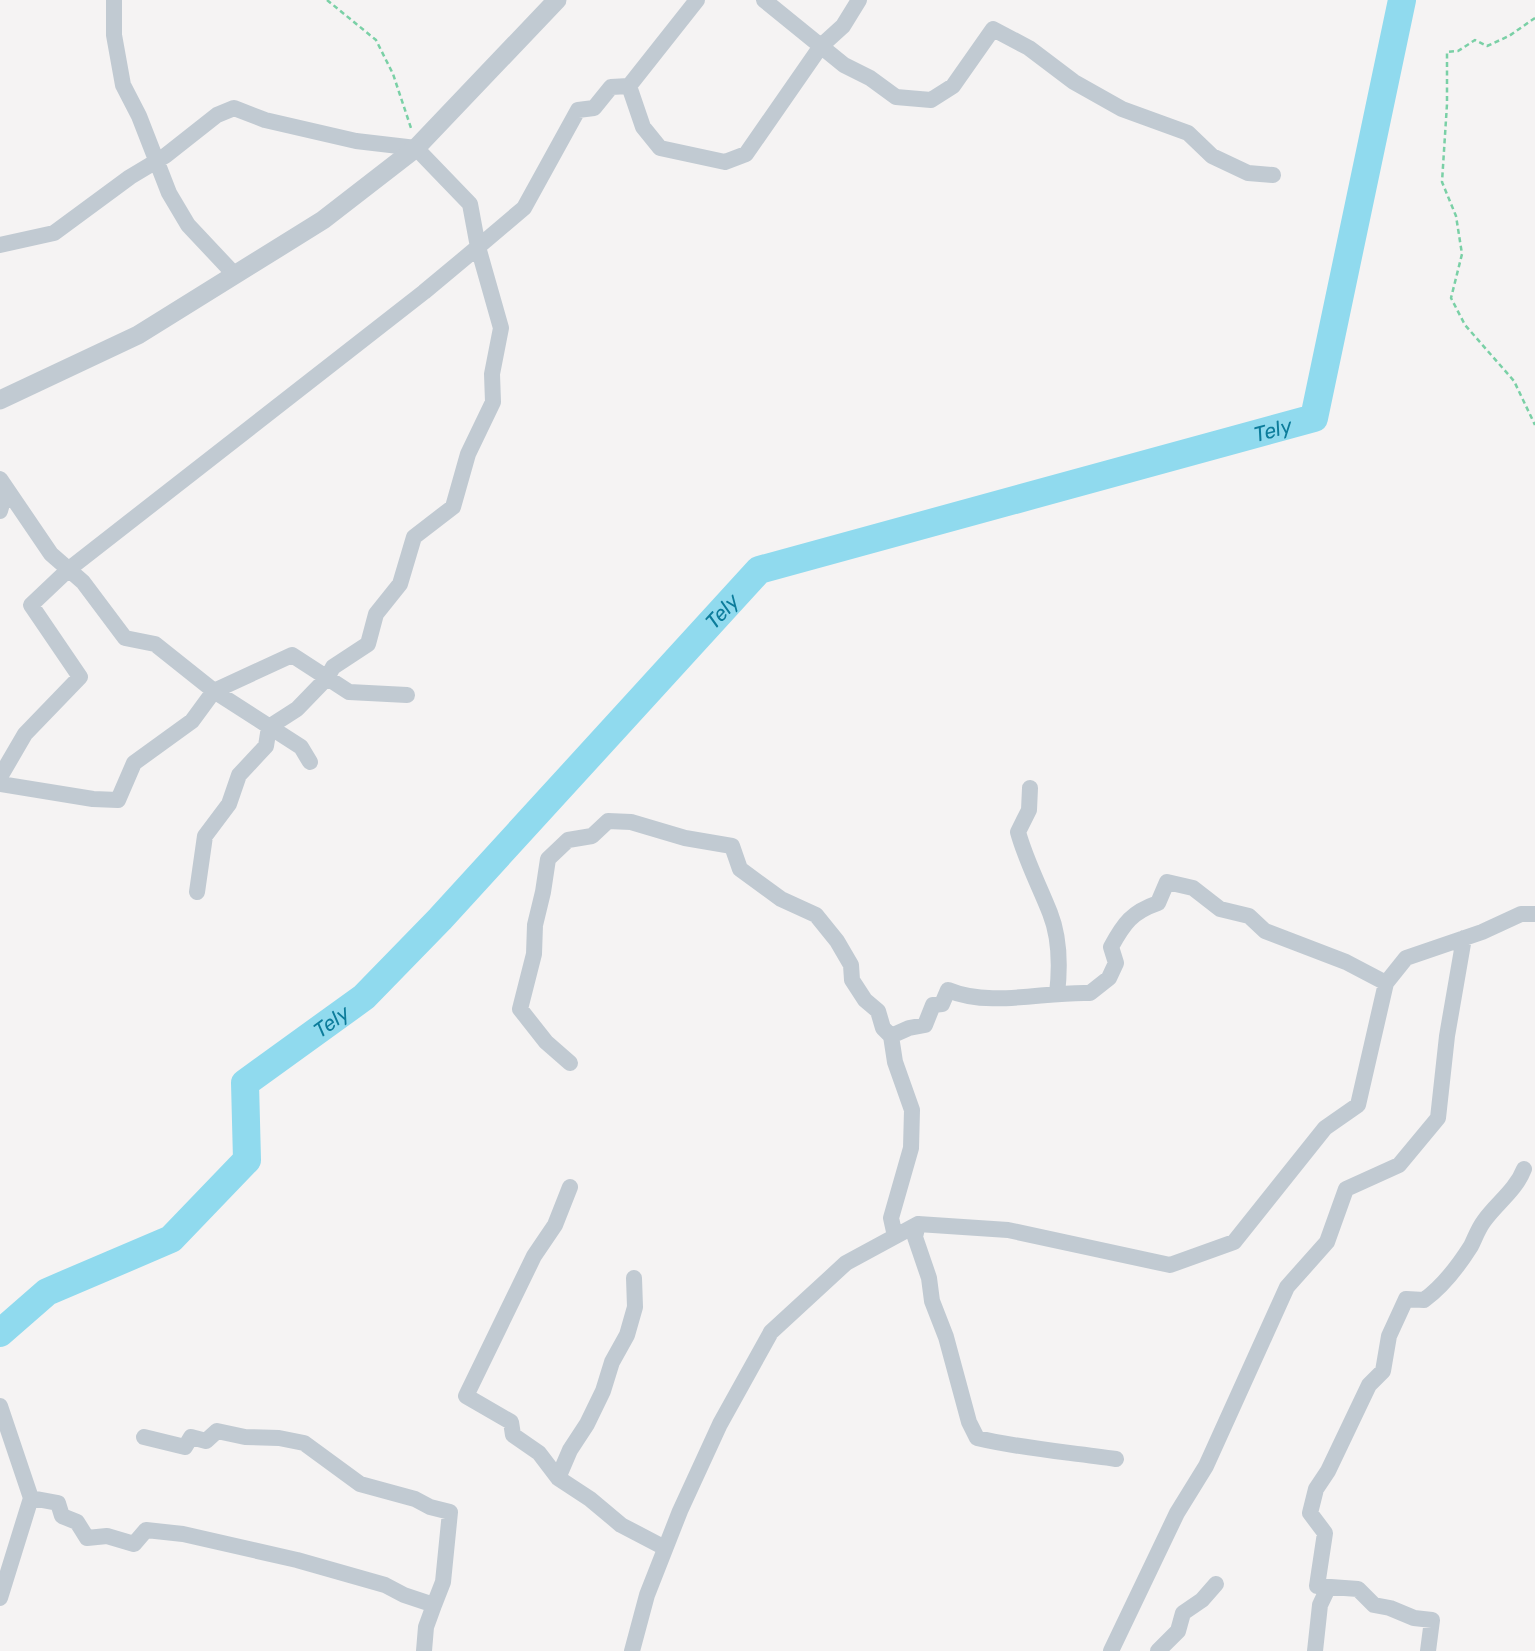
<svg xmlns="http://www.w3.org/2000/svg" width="1535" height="1651" font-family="Rubik,sans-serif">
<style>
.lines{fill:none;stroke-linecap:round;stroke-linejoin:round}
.river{stroke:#90daee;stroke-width:28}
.path{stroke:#7ad0a6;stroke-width:2.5;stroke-dasharray:5 3.5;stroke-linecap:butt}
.minor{stroke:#c1cad2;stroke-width:16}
.tertiary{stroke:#c1cad2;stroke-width:19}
.labels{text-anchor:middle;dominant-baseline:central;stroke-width:5;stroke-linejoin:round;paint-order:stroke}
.water-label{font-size:21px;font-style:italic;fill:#0c7c9b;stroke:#fff}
</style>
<rect width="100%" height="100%" fill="#f5f3f3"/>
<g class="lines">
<path class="river" id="s1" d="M 0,1333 L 47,1292 L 171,1239 L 247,1160 L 245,1083 L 364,997 L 440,919 L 759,570 L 1314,418 L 1402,0"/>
<path class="path" d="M 327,0 L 376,40 L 393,74 L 411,128
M 1535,18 L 1509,36 L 1487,46 L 1475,40 L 1458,51 L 1447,52 L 1447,104 L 1442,182 L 1456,216 L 1462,254 L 1451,298 L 1465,325 L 1514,381 L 1535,425"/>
<path class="minor" d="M 114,0 L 114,35 L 123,85 L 139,116 L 169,193 L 188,225 L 235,275
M 764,0 L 844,65 L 870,78 L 896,97 L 931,100 L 953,86 L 993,29 L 1029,48 L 1074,82 L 1122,109 L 1188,133 L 1212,156 L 1248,173 L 1273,175
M 629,86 L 643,127 L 660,148 L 725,162 L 746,154 L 821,46 L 843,26 L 859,0
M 0,245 L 54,233 L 130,177 L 165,156 L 217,115 L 234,108 L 265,120 L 356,141 L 416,148 L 470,204 L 478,247 L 424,292 L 69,569 L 31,605 L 80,677 L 25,734 L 0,777
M 0,479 L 51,554 L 83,582 L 125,638 L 155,644 L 214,691 L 301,747 L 310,762
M 0,511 L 6,489
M 0,784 L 93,799 L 118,800 L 134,763 L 192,721 L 214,691 L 292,655 L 349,692 L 407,695
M 1030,788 L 1029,810 L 1018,832 C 1026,861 1039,885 1050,913 C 1060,938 1060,968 1057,994
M 197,892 L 205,836 L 229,804 L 239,775 L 266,746 L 269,727 L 297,709 L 327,678 L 333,667 L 368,644 L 376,614 L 400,584 L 414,537 L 453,507 L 468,454 L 493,402 L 492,374 L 501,328 L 478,247 L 524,208 L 578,110 L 594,108 L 611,87 L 629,86 L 697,0
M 570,1063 L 546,1042 L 520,1009 L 534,954 L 535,925 L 543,892 L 548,859 L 568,840 L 592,836 L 608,821 L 631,822 L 685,838 L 732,846 L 740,869 L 781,899 L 816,915 L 837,941 L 851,965 L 852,980 L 865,1000 L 878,1011 L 883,1028 L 891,1036
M 570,1187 L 555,1225 L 534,1256 L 466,1396 L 511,1422 L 513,1435 L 539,1453 L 558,1478 L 590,1499 L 621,1525 L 665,1548
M 918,1224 L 915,1237 L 929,1278 L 932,1301 L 946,1337 L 969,1422 L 977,1438 C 1023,1449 1070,1452 1116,1459
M 895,1236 L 891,1218 L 911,1148 L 912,1110 L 895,1062 L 891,1036 L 909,1028 L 925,1025 L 933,1005 L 942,1004 L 948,990 C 991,1008 1045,991 1090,993 L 1109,978 L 1116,963 L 1111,947 C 1124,923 1132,912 1158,903 L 1167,882 L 1193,888 L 1220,909 L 1249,916 L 1265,931 L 1346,962 L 1386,983
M 144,1437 L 185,1447 L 191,1437 L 206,1441 L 217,1431 L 245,1437 L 279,1438 L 304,1443 L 360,1484 L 415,1499 L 430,1507 L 450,1512 L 443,1582 L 434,1605
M 558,1478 L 570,1450 L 587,1424 L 603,1391 L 612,1362 L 627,1335 L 635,1307 L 634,1278
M 31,1498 L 58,1503 L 62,1516 L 77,1522 L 87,1538 L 107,1536 L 134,1544 L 146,1530 L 183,1534 L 297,1560 L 385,1585 L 404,1595 L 434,1605 L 426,1627 L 424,1651
M 0,1598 L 31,1498 L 0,1406
M 632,1651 L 647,1595 L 680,1511 L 720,1424 L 771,1332 L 846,1263 L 918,1224 L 1008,1230 L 1170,1265 L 1234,1242 L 1325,1128 L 1358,1105 L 1386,983 L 1406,958 L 1482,932 L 1521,914 L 1535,914
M 1111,1651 L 1177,1513 L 1206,1466 L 1287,1287 L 1327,1242 L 1346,1189 L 1399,1165 L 1438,1118 L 1447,1036 L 1464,938
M 1158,1651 L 1178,1631 L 1183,1613 L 1202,1600 L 1216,1584
M 1315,1651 L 1320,1605 L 1328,1588
M 1428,1651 L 1432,1620 L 1414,1618 L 1390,1608 L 1374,1605 L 1358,1589 L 1317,1586 L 1325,1533 L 1310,1513 L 1316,1489 L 1328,1471 L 1369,1385 L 1383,1371 L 1389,1336 L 1406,1299 L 1424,1300 C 1442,1287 1459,1265 1471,1246 C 1475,1238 1478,1229 1484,1221 C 1497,1203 1516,1190 1524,1169"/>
<path class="tertiary" d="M 0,400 L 138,335 L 323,220 L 416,148 L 557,0"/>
</g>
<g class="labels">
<g class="water-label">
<text stroke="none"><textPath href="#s1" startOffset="1645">Tely</textPath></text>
<text stroke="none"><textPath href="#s1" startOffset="1057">Tely</textPath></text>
<text stroke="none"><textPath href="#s1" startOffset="490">Tely</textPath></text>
</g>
</g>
</svg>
